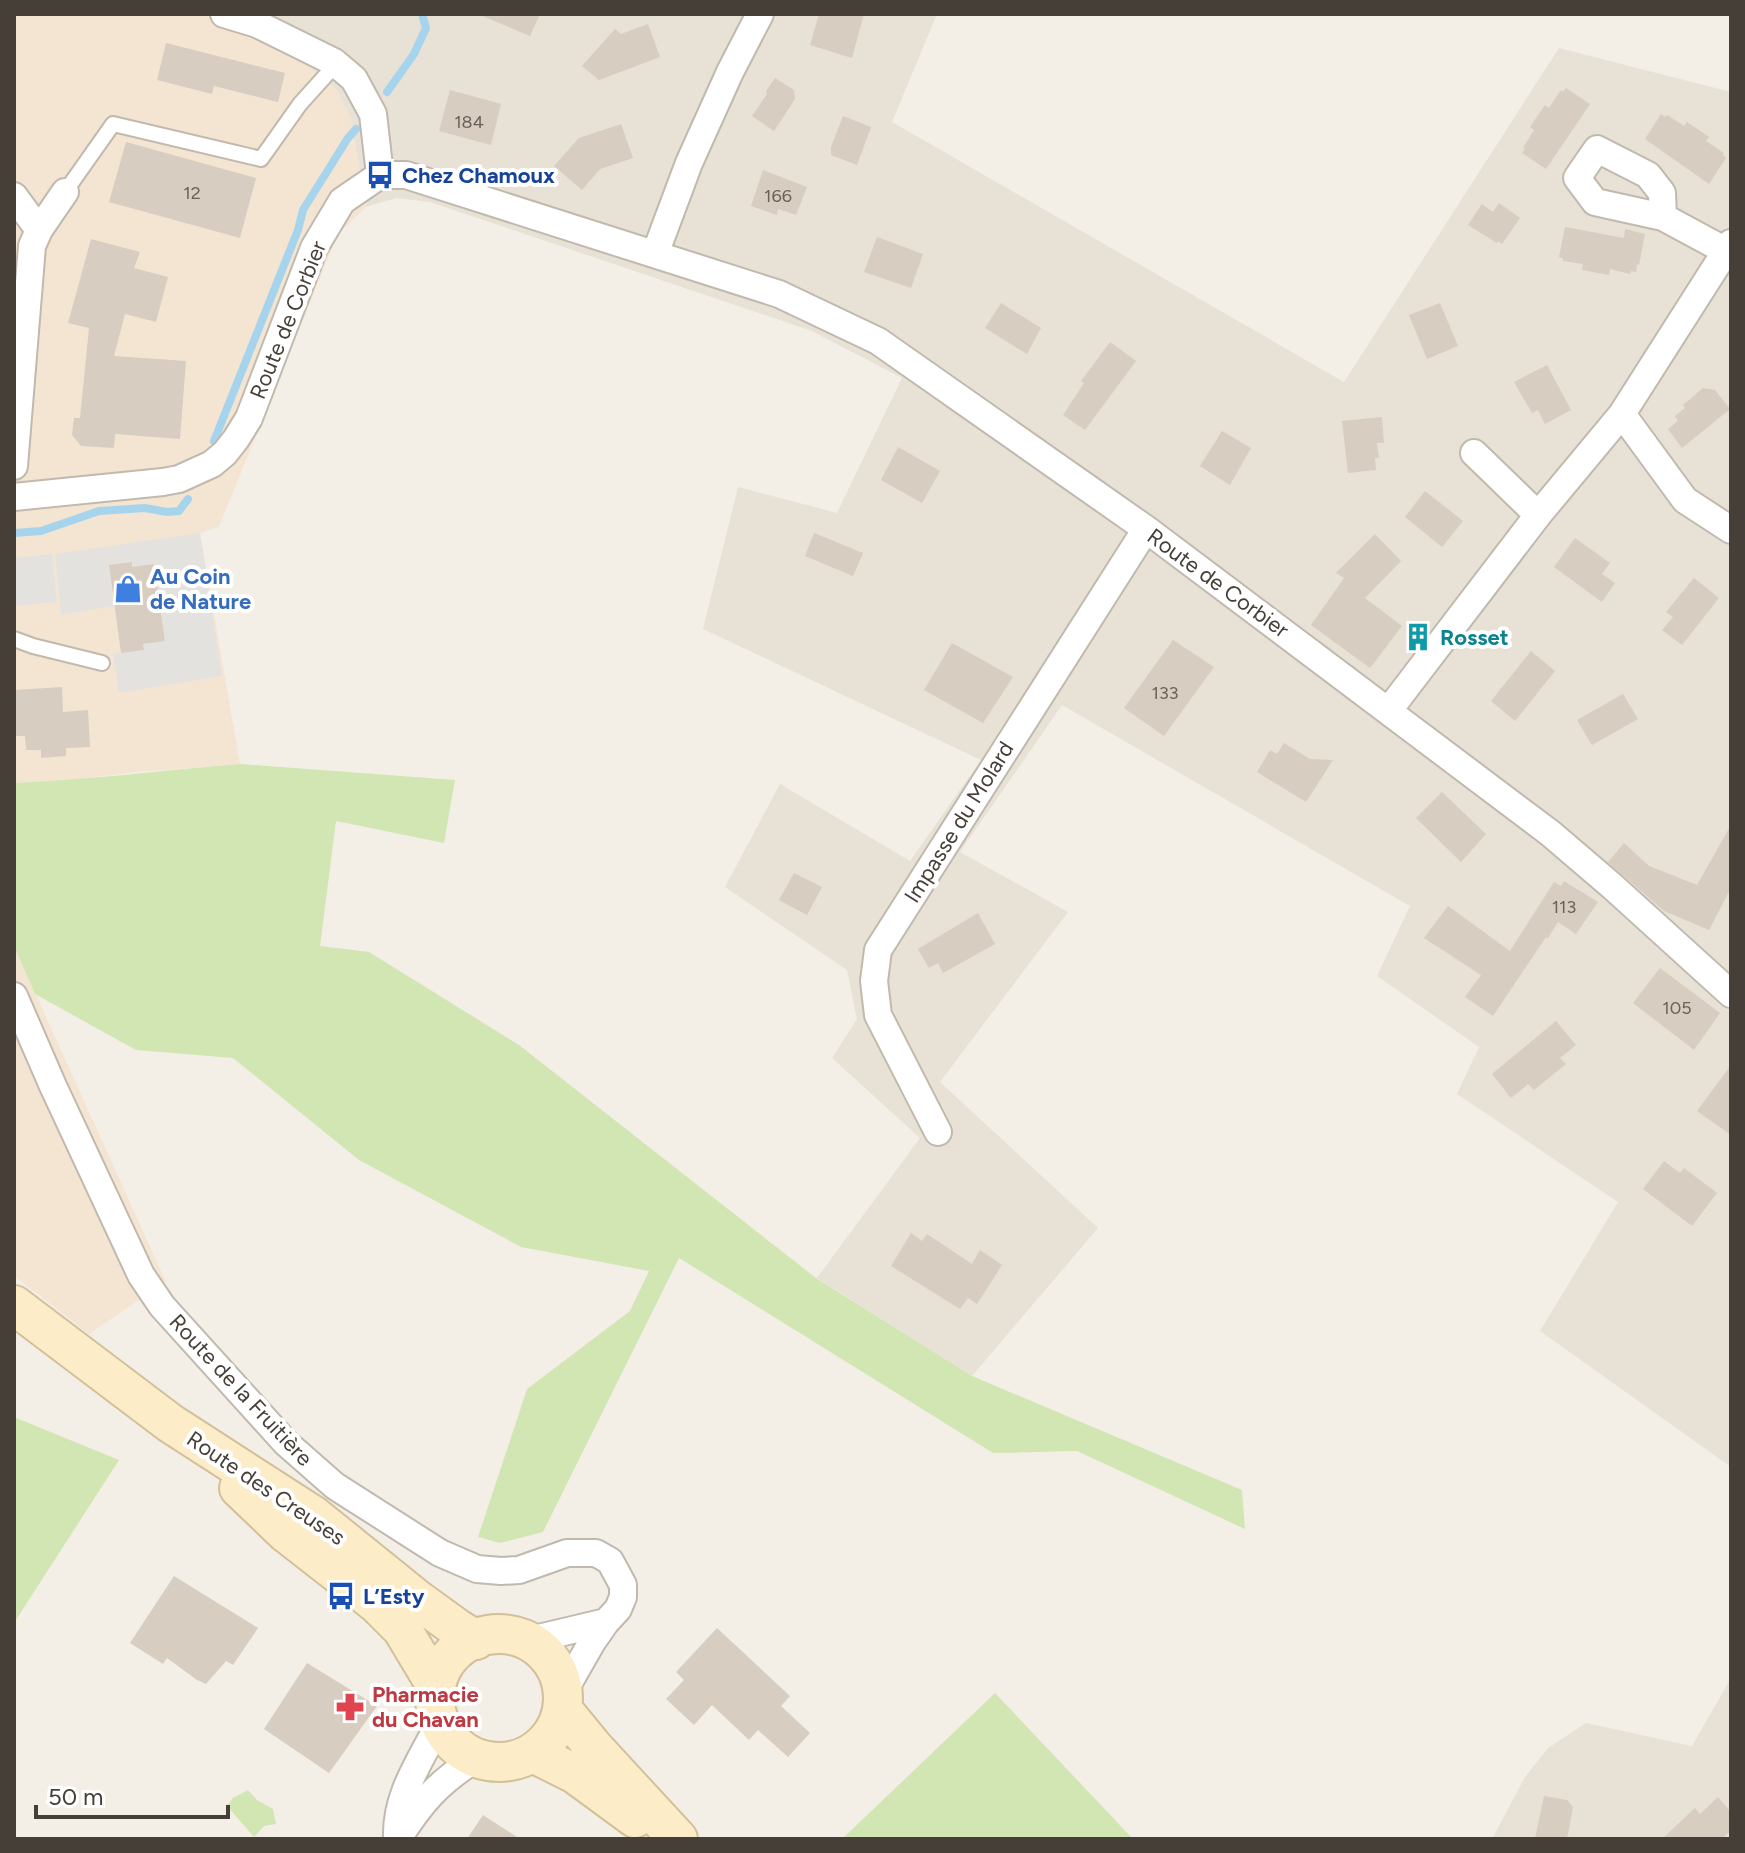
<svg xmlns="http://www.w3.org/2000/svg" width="1745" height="1853" font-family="Figtree,sans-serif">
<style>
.residential{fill:#e7e1d6}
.commercial{fill:#f4e5d3}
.green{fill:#d1e6b2}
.parking{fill:#e4e2df}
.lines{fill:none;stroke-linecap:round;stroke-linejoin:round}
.stream{stroke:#a6d4ed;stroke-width:8}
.building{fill:#d7cdc0}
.lane-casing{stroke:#c1b9ad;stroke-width:18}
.street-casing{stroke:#c1b9ad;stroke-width:30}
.secondary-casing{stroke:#d1c099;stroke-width:42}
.lane{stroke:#fff;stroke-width:14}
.street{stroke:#fff;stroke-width:26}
.secondary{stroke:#fcedc8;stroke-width:38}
.labels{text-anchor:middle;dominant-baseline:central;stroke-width:8;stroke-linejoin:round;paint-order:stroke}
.number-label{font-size:18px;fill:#6a6259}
.transit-label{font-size:22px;font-weight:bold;fill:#164399;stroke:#fff;text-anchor:start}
.street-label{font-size:22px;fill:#463f37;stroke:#fff}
.shop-label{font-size:22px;font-weight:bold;fill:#366cbe;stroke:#fff;text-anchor:start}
.culture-label{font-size:22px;font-weight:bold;fill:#0d838f;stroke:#fff;text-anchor:start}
.health-label{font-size:22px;font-weight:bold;fill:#be3a42;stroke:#fff;text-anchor:start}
</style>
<rect width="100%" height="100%" fill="#f3efe7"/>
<path class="residential" d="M 247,14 L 937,14 L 892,122 L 1344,382 L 1559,48 L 1731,92 L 1731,1467 L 1540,1331 L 1618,1202 L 1457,1094 L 1479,1047 L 1377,976 L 1410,906 L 1062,705 L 960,852 L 1068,912 L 940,1082 L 1098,1228 L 972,1376 L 817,1278 L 920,1138 L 832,1058 L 857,1019 L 847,970 L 725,887 L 780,784 L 910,861 L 981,760 L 703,629 L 738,487 L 837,513 L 902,378 L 812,331 L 430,202 L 396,198 L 366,207 L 350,116 Z
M 1731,1678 L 1731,1839 L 1492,1839 L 1525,1777 L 1548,1748 L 1586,1723 L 1692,1746 Z"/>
<path class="commercial" d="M 14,14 L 247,14 L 337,90 L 350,116 L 366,207 L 338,234 L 219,527 L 200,533 L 240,764 L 138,772 L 65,781 L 14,783 Z
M 14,946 L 166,1282 L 89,1334 L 14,1276 Z"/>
<path class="green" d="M 240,764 L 455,780 L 444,843 L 336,821 L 320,946 L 369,952 L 519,1045 L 816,1278 L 972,1376 L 1242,1490 L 1245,1529 L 1077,1451 L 993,1453 L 679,1258 L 543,1532 L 500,1543 L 478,1537 L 527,1389 L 630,1311 L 649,1271 L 521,1247 L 359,1160 L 233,1058 L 136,1050 L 35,994 L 14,946 L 14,783 C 89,780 165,770 240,764 Z
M 14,1417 L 119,1460 L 14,1623 Z
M 995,1693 L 1133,1839 L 842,1839 Z
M 248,1790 L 257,1800 L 273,1809 L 276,1824 L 264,1826 L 254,1837 L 227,1806 L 233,1798 Z"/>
<path class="parking" d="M 200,533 L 222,676 L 119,693 L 113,654 L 143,650 L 143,644 L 165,641 L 155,564 L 132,567 L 131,562 L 109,565 L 114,606 L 61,615 L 55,554 Z
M 52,554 L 57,602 L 14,606 L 14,558 Z"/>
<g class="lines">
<path class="stream" d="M 387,92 L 414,54 L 426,28 L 422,14
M 214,441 L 298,230 L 303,210 L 348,138 L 356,129
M 14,533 L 41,531 L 99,511 L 145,508 L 167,512 L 179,511 L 188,499"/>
</g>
<path class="building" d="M 478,14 L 540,14 L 530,36 Z
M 819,14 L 864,14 L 852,58 L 810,45 Z
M 648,24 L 660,57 L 599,80 L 582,66 L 615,29 L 621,34 Z
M 166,43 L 285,73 L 278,102 L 214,86 L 212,94 L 157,80 Z
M 775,78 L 794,90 L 795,99 L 774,131 L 752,116 L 767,94 L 766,91 Z
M 1566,88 L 1590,104 L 1546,169 L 1522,153 L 1525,149 L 1523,148 L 1534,130 L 1530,127 L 1545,105 L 1549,108 L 1561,90 L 1563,92 Z
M 450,90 L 501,104 L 491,145 L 439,131 Z
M 1661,114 L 1665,117 L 1667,115 L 1684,126 L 1687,122 L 1709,137 L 1706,141 L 1724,153 L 1723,155 L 1726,158 L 1709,184 L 1645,139 Z
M 843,116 L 871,127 L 857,165 L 831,155 L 831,147 Z
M 621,124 L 633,158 L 600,169 L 582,190 L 554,166 L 579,138 Z
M 126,142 L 256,178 L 240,238 L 109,202 Z
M 763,170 L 807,187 L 796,215 L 778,209 L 777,215 L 751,206 Z
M 1499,203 L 1520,218 L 1502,244 L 1498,241 L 1497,243 L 1468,225 L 1482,204 L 1493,212 Z
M 1565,227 L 1624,238 L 1625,229 L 1645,234 L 1639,265 L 1637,264 L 1636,272 L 1631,271 L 1630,274 L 1610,269 L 1609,275 L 1582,270 L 1583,264 L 1563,261 L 1563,258 L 1559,257 Z
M 877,237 L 923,254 L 911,288 L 864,272 Z
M 91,239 L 140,252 L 134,268 L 168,277 L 156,322 L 125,314 L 114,356 L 186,361 L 180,439 L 115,434 L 114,448 L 81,446 L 72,435 L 74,418 L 80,418 L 89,328 L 68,323 Z
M 1001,303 L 1041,328 L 1027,354 L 985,328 Z
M 1440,303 L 1458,346 L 1427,359 L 1409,315 Z
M 1110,342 L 1136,361 L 1085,430 L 1063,415 L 1084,383 L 1081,381 Z
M 1547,365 L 1571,410 L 1545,424 L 1538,410 L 1532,413 L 1514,382 Z
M 1703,388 L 1715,390 L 1730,409 L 1682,448 L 1668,429 L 1678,421 L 1675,416 L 1685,408 L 1683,405 Z
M 1382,417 L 1384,443 L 1377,443 L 1379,458 L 1375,458 L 1376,470 L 1348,473 L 1342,421 Z
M 1222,431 L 1251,448 L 1230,485 L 1200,466 Z
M 898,447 L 940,471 L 922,503 L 881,480 Z
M 1425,491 L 1463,521 L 1442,547 L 1405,517 Z
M 814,533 L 863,553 L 853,576 L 805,556 Z
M 1375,534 L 1401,561 L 1365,598 L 1402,626 L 1370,668 L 1311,625 L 1344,578 L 1336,573 Z
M 1575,538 L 1610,563 L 1602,574 L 1615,583 L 1602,602 L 1554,567 Z
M 132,562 L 132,567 L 154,564 L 165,641 L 143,644 L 144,650 L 121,653 L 109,565 Z
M 1694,578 L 1719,598 L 1682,645 L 1662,630 L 1673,617 L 1666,612 Z
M 1173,640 L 1214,667 L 1164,736 L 1124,708 Z
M 952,643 L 1013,677 L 983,723 L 924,690 Z
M 1531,651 L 1555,671 L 1515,721 L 1491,701 Z
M 62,687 L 63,712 L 88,710 L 90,747 L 66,748 L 66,756 L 41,758 L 41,750 L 26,750 L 25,736 L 14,736 L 14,690 Z
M 1623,694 L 1638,719 L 1592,745 L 1577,720 Z
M 1284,743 L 1310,759 L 1333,760 L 1306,802 L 1257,772 L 1270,750 L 1277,754 Z
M 1442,792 L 1486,834 L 1461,862 L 1416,818 Z
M 1731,825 L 1731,888 L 1709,930 L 1664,911 L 1608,862 L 1624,843 L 1649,866 L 1697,885 Z
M 794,873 L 822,887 L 807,915 L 779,900 Z
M 1564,881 L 1598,902 L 1576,934 L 1558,922 L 1548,938 L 1546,937 L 1493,1016 L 1465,997 L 1481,975 L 1424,938 L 1448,906 L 1510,951 L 1554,882 L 1561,886 Z
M 978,913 L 995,944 L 943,973 L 938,963 L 929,968 L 918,949 Z
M 1660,968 L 1720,1013 L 1694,1050 L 1633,1003 Z
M 1556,1021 L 1576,1045 L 1560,1058 L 1566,1064 L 1534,1090 L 1528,1084 L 1511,1098 L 1492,1074 Z
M 1731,1065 L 1731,1135 L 1697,1111 Z
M 1664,1161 L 1680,1173 L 1684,1168 L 1717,1193 L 1692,1226 L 1643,1189 Z
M 911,1233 L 922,1241 L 927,1234 L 972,1264 L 980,1250 L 1002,1265 L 977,1304 L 968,1298 L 960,1309 L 891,1266 Z
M 174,1576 L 258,1628 L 233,1665 L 226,1661 L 206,1684 L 197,1680 L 167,1658 L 163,1664 L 130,1643 Z
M 717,1628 L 790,1696 L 781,1706 L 810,1733 L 788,1757 L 758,1730 L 749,1740 L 712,1705 L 694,1725 L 666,1699 L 684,1680 L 676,1672 Z
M 307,1663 L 377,1706 L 329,1773 L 264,1729 Z
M 1544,1796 L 1567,1800 L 1573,1807 L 1567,1839 L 1535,1839 Z
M 1718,1797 L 1731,1812 L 1731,1830 L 1722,1839 L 1662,1839 L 1695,1808 L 1700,1814 Z
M 483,1815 L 520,1839 L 467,1839 Z"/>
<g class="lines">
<defs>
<path id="lane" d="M 65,192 L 113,124 L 261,159 L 300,104 L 336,64
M 14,639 L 33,646 L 102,663"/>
<path id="street" d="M 224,14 L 257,24 L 334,62 L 354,79 L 373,114 L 380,175
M 14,196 L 39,230
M 1663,217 L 1662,193 L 1648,175 L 1597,149 L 1577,178 L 1595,202 L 1663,217 L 1726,251
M 655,254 L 689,163 L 730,72 L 760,14
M 1622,414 L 1685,500 L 1731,530
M 14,466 L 32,246 L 39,230 L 65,192
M 14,497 L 163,482 L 179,479 L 212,464 L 225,453 L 236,439 L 249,418 L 314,248 L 342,201 L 380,175 L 406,175 L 779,294 L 878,341 L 1146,529 L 1550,833 L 1612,886 L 1731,994
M 1538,515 L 1622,414 L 1731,243
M 1389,710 L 1538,515 L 1474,453
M 14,996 L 53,1086 L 141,1275 L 162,1306 L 286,1443 L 335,1486 L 440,1553 L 477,1569 L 501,1571 L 519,1570 L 567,1553 L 596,1553 L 610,1561 L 623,1585 L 623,1597 L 618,1609 L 606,1622 L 592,1642 L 564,1691
M 938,1132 L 878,1015 L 874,981 L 878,950 L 1146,529
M 530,1640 L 606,1622
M 397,1839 C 395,1795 421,1760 440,1722
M 398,1839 C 421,1802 438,1783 475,1759"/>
<path id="secondary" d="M 14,1305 L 170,1423 L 314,1516 L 418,1600 L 458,1629 L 476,1640
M 239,1488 L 286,1533 L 377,1604 L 402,1629 L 435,1684
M435 1698a64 64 0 1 1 128 0a64 64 0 1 1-128 0Z
M 563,1710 L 595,1749 L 678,1839
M 533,1753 L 575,1774 L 635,1818"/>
</defs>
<use href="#lane" class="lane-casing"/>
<use href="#street" class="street-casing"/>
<use href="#secondary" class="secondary-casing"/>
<use href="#lane" class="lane"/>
<use href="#street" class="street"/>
<use href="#secondary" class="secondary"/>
</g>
<defs>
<symbol id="bus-bare" viewBox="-9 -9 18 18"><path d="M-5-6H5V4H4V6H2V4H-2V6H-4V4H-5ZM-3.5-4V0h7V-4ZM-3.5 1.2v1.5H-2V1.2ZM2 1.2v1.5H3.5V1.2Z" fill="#1a4fb4" stroke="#fff" stroke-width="2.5" paint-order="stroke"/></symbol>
<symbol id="shop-bare" viewBox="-9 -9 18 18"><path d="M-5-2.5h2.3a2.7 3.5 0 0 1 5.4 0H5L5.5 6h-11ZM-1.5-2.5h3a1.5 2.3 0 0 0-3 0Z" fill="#3f7fe0" stroke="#fff" stroke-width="2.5" paint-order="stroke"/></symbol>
<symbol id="building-bare" viewBox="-9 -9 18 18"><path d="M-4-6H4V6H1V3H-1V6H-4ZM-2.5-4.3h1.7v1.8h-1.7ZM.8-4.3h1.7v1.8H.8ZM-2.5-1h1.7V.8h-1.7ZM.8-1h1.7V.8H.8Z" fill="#0f9aa8" stroke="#fff" stroke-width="2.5" paint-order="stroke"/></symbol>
<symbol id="pharmacy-bare" viewBox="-9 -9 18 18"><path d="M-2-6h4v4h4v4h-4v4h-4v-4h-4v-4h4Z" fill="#e0444e" stroke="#fff" stroke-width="2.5" paint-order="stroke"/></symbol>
</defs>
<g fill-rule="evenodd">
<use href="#bus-bare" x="360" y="155" width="40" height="40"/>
<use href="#shop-bare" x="108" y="569" width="40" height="40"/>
<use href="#building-bare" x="1398" y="617" width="40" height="40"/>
<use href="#bus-bare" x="321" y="1576" width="40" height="40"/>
<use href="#pharmacy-bare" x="330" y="1687" width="40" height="40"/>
</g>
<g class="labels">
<g class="number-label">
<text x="469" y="122">184</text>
<text x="192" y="193">12</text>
<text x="778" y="196">166</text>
<text x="1165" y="693">133</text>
<text x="1564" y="907">113</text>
<text x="1677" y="1008">105</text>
</g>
<g class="transit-label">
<text x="402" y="175">Chez Chamoux</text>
<text x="363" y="1596">L’Esty</text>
</g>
<g class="street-label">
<text transform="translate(288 320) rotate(-68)">Route de Corbier</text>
<text transform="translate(1218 583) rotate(36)">Route de Corbier</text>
<text transform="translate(959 822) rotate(-58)">Impasse du Molard</text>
<text transform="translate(241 1390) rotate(47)">Route de la Fruitière</text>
<text transform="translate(266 1488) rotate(34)">Route des Creuses</text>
</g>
<g class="shop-label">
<text x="150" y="576">Au Coin<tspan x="150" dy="25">de Nature</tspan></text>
</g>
<g class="culture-label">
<text x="1440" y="637">Rosset</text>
</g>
<g class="health-label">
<text x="372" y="1694">Pharmacie<tspan x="372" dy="25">du Chavan</tspan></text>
</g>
</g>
<rect width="1745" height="1853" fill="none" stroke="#463f37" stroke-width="32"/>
<path d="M36 1805v12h192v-12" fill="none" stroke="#463f37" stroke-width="4"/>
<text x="48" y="1805" font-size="24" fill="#463f37" stroke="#ffffff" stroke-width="6" paint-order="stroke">50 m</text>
</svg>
